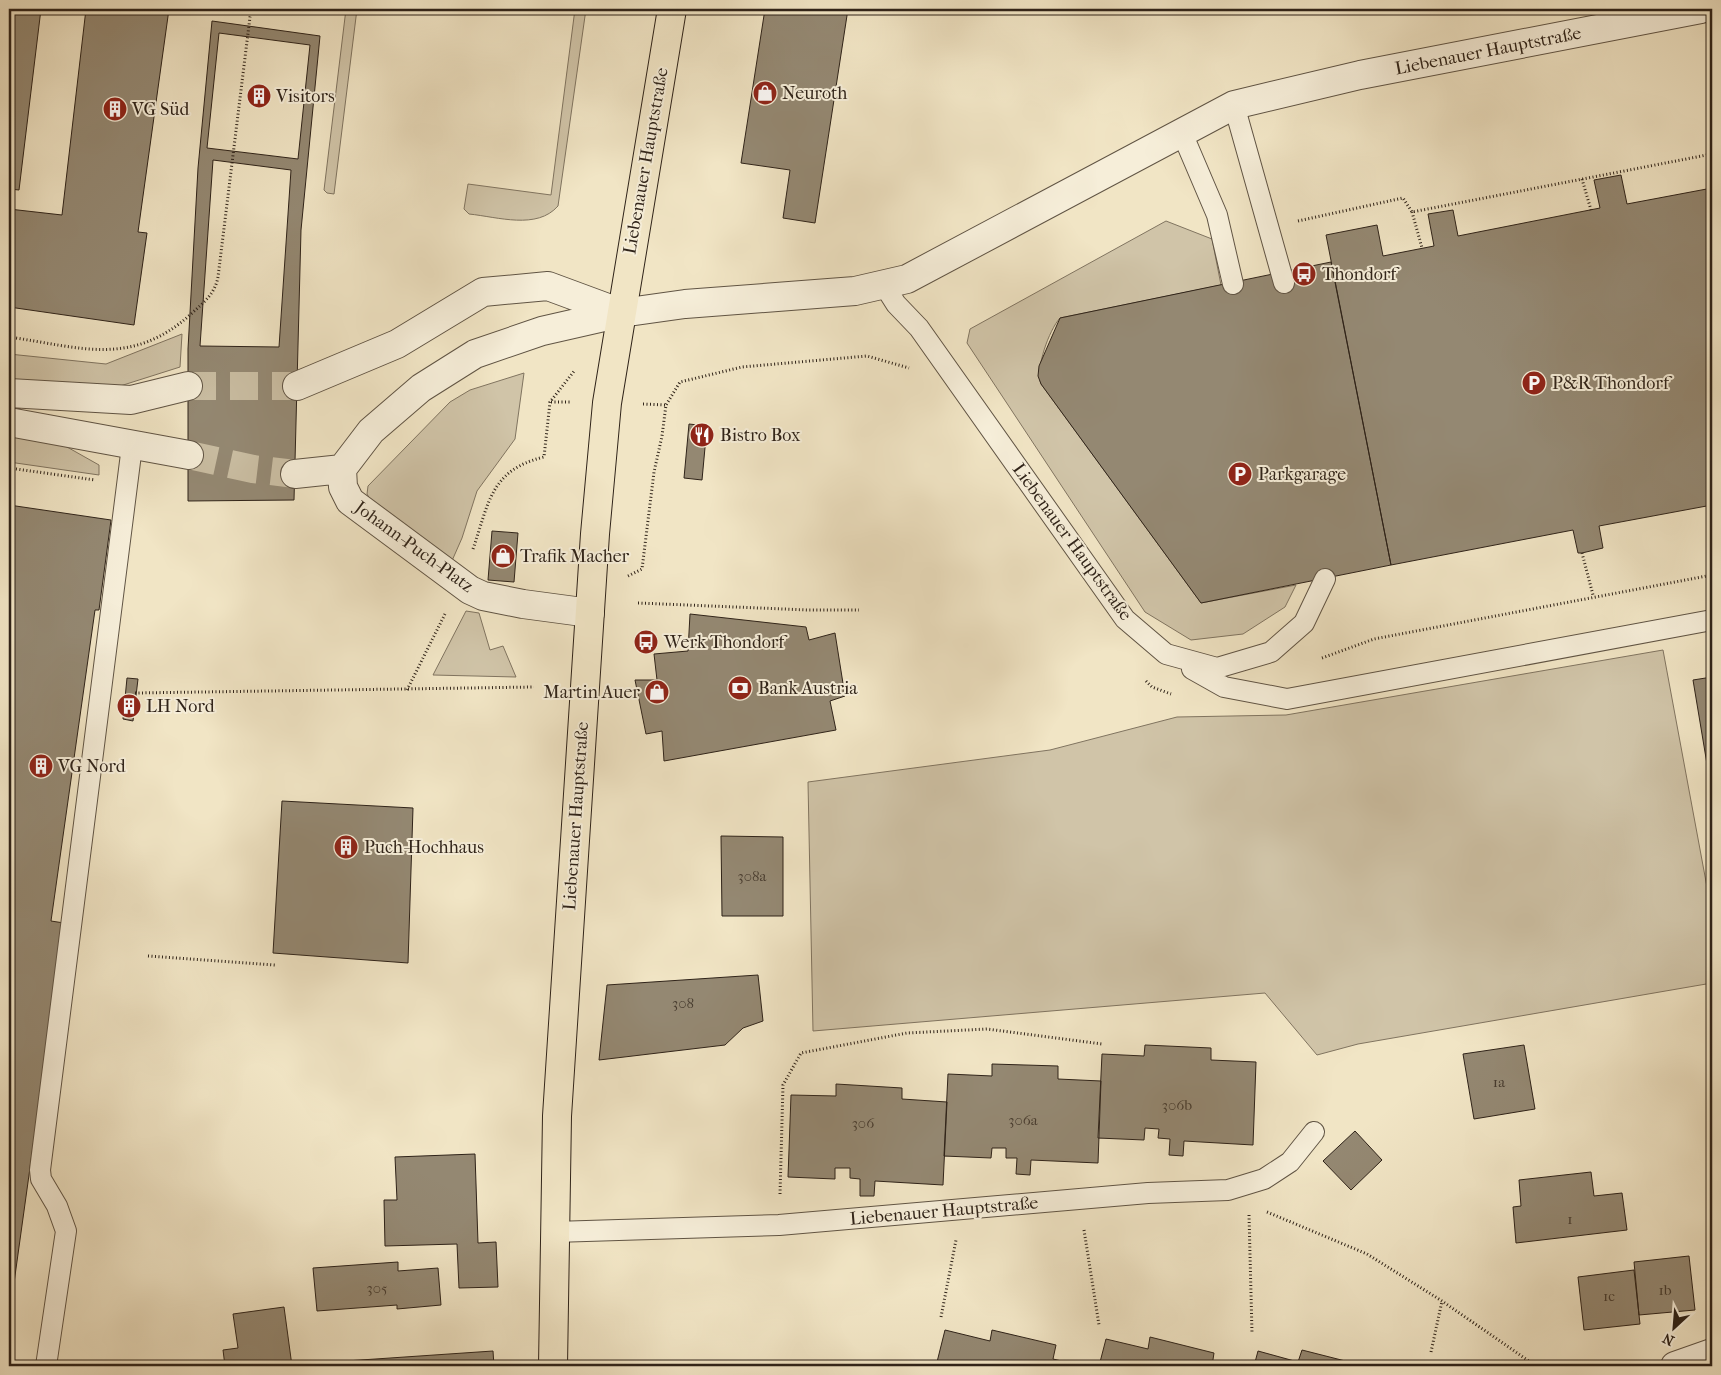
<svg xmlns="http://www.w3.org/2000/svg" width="1721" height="1375" font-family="'IM FELL French Canon',serif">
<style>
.green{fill:#d0c4a8;stroke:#807460}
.building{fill:#948872;stroke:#2f2319;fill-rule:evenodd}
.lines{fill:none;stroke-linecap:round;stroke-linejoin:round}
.minor-tunnel{stroke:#cabea3;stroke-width:28;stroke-dasharray:28 14;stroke-linecap:butt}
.service-casing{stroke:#605444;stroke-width:22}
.minor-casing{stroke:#605444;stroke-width:30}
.primary-casing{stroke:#2f2319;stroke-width:30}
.path{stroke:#2f2319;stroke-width:3;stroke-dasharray:1 2.5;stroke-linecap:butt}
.service{stroke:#f6eed9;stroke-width:20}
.minor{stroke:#f6eed9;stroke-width:28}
.primary{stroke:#f1e5c5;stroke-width:28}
.labels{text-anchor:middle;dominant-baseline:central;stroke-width:4;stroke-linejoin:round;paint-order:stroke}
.number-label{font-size:15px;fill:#483c2f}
.street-label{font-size:18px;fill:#2f2319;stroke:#f6eed9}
.poi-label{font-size:18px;fill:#2f2319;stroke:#f6eed9;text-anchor:start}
</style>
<rect width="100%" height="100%" fill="#f1e5c5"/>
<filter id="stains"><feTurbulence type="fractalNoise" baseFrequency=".004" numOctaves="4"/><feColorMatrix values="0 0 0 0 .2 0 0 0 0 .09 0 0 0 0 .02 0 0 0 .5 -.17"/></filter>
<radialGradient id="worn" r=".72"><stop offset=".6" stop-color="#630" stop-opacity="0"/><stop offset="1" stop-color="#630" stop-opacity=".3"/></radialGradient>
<path class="green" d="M 346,9 L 357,9 L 334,194 L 327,193 L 324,190 Z
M 575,9 L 586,9 L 558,206 C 537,230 498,217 469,214 L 464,209 L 468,184 L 551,195 Z
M 1166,221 L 1212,239 L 1221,285 L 1060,318 C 1049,330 1035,369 1041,384 L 1201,603 L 1296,585 L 1285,607 L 1243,634 L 1191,640 L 1145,612 L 967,343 L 970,329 Z
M 182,334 L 180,367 L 117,387 L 9,384 L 9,354 L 106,364 Z
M 524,373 L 515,439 L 477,491 L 462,538 L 451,563 L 371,501 L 367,494 L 368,486 L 450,402 L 470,390 Z
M 9,435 L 60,443 L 99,465 L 99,475 L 9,462 Z
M 466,611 L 479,613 L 490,650 L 503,646 L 516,677 L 433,675 Z
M 1663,650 L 1712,914 L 1712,983 L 1358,1044 L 1317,1055 L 1265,993 L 813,1031 L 808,782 L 1050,750 L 1177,717 L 1286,715 Z"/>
<path class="building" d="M 9,9 L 41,9 L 19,190 L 10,189 L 9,202 Z
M 86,9 L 169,9 L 138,232 L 147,233 L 134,325 L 9,307 L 9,209 L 62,215 Z
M 765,9 L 848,9 L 815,223 L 783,218 L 790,170 L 741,163 Z
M 212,21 L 320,36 L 301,230 L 294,500 L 188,501 L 188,349 L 198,168 ZM 213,160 L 291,170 L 279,347 L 200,346 Z
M 219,33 L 310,45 L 298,159 L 207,148 Z
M 1621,175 L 1627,204 L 1712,188 L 1712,505 L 1599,526 L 1603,548 L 1582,553 L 1578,553 L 1573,530 L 1391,565 L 1326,235 L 1377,225 L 1383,256 L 1434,246 L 1428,214 L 1453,210 L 1458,236 L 1600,208 L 1594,180 Z
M 1331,262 L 1391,565 L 1201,603 L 1041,384 L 1038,376 L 1039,366 L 1060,318 Z
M 689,424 L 707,426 L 702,480 L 684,478 Z
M 9,505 L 111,520 L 99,610 L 95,610 L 51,921 L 64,923 L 9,1319 Z
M 492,531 L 518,533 L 514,582 L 488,580 Z
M 690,614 L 806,627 L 809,640 L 835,633 L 845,696 L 830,701 L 836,730 L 664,761 L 662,731 L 646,734 L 635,680 L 657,680 L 654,654 L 688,651 Z
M 1712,677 L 1712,794 L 1693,680 Z
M 127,678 L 138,679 L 133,721 L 123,719 Z
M 282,801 L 413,808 L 408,963 L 273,953 Z
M 721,836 L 783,837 L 783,916 L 722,916 Z
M 758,975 L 763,1021 L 743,1028 L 725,1045 L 599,1060 L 607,985 Z
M 1145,1045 L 1211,1048 L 1211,1060 L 1256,1062 L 1253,1145 L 1184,1141 L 1183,1156 L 1169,1155 L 1170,1139 L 1158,1138 L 1159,1129 L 1145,1128 L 1144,1140 L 1098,1138 L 1102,1054 L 1144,1056 Z
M 1524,1045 L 1535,1109 L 1474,1119 L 1463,1054 Z
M 992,1064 L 1058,1066 L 1058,1079 L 1101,1081 L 1098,1163 L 1031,1160 L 1030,1175 L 1016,1174 L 1017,1158 L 1006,1158 L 1006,1148 L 992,1148 L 991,1158 L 944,1156 L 948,1074 L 992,1076 Z
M 836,1084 L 902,1088 L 902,1099 L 947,1102 L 943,1185 L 875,1181 L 874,1196 L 860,1196 L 860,1179 L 850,1178 L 850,1168 L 835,1168 L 835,1179 L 788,1177 L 791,1095 L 836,1096 Z
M 1355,1131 L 1382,1160 L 1351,1190 L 1323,1161 Z
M 475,1154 L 478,1243 L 496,1242 L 498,1287 L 459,1288 L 457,1244 L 385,1246 L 384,1200 L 397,1200 L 395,1157 Z
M 1591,1172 L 1594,1196 L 1622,1193 L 1627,1230 L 1516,1243 L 1513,1207 L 1521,1206 L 1519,1180 Z
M 1689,1256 L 1695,1310 L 1639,1315 L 1634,1262 Z
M 398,1262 L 398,1271 L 438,1268 L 441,1305 L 397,1309 L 397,1305 L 317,1311 L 313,1268 Z
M 1634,1270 L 1640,1324 L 1584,1330 L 1578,1277 Z
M 284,1307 L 292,1366 L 225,1366 L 223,1350 L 238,1348 L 233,1314 Z
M 945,1330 L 990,1341 L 992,1330 L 1056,1345 L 1053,1359 L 1083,1366 L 936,1366 Z
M 1150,1337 L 1214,1353 L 1212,1366 L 1099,1366 L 1106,1339 L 1148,1349 Z
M 1302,1350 L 1365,1366 L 1254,1366 L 1258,1351 L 1298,1362 Z
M 493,1351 L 494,1366 L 346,1366 L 346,1361 Z
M 1428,1363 L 1443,1366 L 1427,1366 Z"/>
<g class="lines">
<path class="minor-tunnel" d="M 188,386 L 297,386
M 189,455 L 253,469 L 295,474"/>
<defs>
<path id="service" d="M 1234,105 L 1284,283
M 1182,133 L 1217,215 L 1233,284
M 884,285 L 896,304 L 919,328 L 1125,619 L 1166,654 L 1217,668 L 1271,652 L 1304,623 L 1325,579
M 1192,669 L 1224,687 L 1287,699 L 1712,620
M 554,1232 L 779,1225 L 1148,1193 L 1228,1190 L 1264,1179 L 1290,1162 L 1314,1132
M 46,1366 L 66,1231 L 57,1206 L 41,1179 L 40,1170 L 132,446"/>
<path id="minor" d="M 297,386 L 397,344 L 483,292 L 548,286 L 621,313
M 9,393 L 131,400 L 188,386
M 9,422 L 189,455
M 295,474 L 342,469
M 590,613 L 523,604 L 483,596 L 470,590 L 350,501 L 343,487 L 342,469 L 371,431 L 421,388 L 475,354 L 542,331 L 621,313 L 685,304 L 855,291 L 907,279 L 1234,105 L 1360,75 L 1701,9
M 1675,1366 L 1712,1353"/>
<path id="primary" d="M 553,1366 L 557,1116 L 595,534 L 607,403 L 672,9"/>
</defs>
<use href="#service" class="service-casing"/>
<use href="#minor" class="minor-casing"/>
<use href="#primary" class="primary-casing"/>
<path class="path" d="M 1582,179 L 1591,210
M 1412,212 L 1422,248
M 1298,221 L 1403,198 L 1412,212 L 1712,154
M 9,337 C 80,347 131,368 191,314 C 203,303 215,294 218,277 L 250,17 L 253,9
M 551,402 L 572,402
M 643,404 L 666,405
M 9,468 L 95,480
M 473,549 C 489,503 490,470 544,457 L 550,402 L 575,370
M 1582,553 L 1593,595
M 628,576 L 642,569 L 654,472 L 662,436 L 666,405 L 680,382 L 742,367 L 867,356 L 909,368
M 638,603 L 808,610 L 859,610
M 1322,658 L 1374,639 L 1712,575
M 1146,681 L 1152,687 L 1171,694
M 407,690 L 445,614
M 135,693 L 534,687
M 148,956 L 275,965
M 780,1194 L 783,1085 L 801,1053 L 907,1033 L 987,1029 L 1102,1044
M 1267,1212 L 1367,1254 L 1442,1301 L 1536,1366
M 1249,1215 L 1252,1333
M 1084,1230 L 1099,1325
M 941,1317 L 956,1240
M 1431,1352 L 1442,1301"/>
<use href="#service" class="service"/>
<use href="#minor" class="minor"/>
<use href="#primary" class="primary"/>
</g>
<defs>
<symbol id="shop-disc" viewBox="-11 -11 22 22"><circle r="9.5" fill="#8f2418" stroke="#f6eed9"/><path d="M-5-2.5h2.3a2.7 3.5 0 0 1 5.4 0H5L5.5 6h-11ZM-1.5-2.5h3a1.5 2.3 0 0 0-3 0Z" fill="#fff"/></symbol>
<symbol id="building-disc" viewBox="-11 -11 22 22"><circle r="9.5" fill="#8f2418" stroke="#f6eed9"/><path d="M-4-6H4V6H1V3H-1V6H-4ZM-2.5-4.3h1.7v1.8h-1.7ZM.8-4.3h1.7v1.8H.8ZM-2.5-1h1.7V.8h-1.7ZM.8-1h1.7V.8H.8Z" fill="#fff"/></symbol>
<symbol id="bus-disc" viewBox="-11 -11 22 22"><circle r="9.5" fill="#8f2418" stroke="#f6eed9"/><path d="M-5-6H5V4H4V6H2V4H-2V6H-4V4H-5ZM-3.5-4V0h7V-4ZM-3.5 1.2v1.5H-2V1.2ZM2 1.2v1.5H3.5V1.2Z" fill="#fff"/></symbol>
<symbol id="parking-disc" viewBox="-11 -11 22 22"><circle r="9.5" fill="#8f2418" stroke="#f6eed9"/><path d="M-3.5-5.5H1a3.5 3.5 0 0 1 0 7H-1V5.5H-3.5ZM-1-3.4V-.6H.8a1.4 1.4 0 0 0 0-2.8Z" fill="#fff"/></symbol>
<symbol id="restaurant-disc" viewBox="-11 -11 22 22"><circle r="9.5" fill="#8f2418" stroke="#f6eed9"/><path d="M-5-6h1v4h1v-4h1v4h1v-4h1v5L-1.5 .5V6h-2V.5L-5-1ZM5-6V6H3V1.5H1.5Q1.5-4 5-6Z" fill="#fff"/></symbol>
<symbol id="bank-disc" viewBox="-11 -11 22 22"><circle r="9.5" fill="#8f2418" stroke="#f6eed9"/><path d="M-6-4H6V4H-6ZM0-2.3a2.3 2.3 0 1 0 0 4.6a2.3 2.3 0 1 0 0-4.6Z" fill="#fff"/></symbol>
</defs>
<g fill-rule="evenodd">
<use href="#shop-disc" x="751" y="79" width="28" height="28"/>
<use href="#building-disc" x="245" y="82" width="28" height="28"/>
<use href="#building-disc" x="101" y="95" width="28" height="28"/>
<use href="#bus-disc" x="1290" y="260" width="28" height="28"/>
<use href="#parking-disc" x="1520" y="369" width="28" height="28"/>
<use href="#restaurant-disc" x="688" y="421" width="28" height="28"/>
<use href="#parking-disc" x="1226" y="460" width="28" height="28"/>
<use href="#shop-disc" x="489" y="542" width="28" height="28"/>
<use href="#bus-disc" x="632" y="628" width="28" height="28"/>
<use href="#bank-disc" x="726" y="674" width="28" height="28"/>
<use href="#shop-disc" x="643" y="678" width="28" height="28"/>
<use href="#building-disc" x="115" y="692" width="28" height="28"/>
<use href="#building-disc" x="27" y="752" width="28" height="28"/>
<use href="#building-disc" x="332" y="833" width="28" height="28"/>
</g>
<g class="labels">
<g class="number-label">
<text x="752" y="876">308a</text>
<text x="683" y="1003">308</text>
<text x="1499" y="1082">1a</text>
<text x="1177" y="1105">306b</text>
<text x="1023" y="1120">306a</text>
<text x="863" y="1123">306</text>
<text x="1570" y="1219">1</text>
<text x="377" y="1288">305</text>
<text x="1665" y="1290">1b</text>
<text x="1609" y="1296">1c</text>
</g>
<g class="street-label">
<text transform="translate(1488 51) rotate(-11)">Liebenauer Hauptstraße</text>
<text transform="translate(646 161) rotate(-80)">Liebenauer Hauptstraße</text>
<text transform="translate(1072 542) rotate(54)">Liebenauer Hauptstraße</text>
<text transform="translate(414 547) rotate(36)">Johann-Puch-Platz</text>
<text transform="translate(576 816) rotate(-86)">Liebenauer Hauptstraße</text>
<text transform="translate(944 1211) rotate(-5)">Liebenauer Hauptstraße</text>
</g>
<g class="poi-label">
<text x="782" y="93">Neuroth</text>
<text x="276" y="96">Visitors</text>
<text x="132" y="109">VG Süd</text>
<text x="1322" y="274">Thondorf</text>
<text x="1552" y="383">P&amp;R Thondorf</text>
<text x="720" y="435">Bistro Box</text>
<text x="1258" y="474">Parkgarage</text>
<text x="520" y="556">Trafik Macher</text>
<text x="664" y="642">Werk Thondorf</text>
<text x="758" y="688">Bank Austria</text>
<text x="640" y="692" text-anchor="end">Martin Auer</text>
<text x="146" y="706">LH Nord</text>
<text x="58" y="766">VG Nord</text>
<text x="364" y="847">Puch-Hochhaus</text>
</g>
</g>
<rect width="1721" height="1375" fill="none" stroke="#f1e5c5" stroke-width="30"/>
<rect x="10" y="10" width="1701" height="1355" fill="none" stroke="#2f2319" stroke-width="2.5"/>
<rect x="15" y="15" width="1691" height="1345" fill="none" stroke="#2f2319"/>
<g transform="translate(1674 1328) rotate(206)" stroke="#f6eed9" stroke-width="4" paint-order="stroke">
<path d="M0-4L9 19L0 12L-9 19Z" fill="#2f2319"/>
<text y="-8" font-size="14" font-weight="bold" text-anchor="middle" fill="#2f2319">N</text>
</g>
<rect width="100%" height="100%" filter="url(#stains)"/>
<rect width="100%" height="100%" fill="url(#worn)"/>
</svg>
